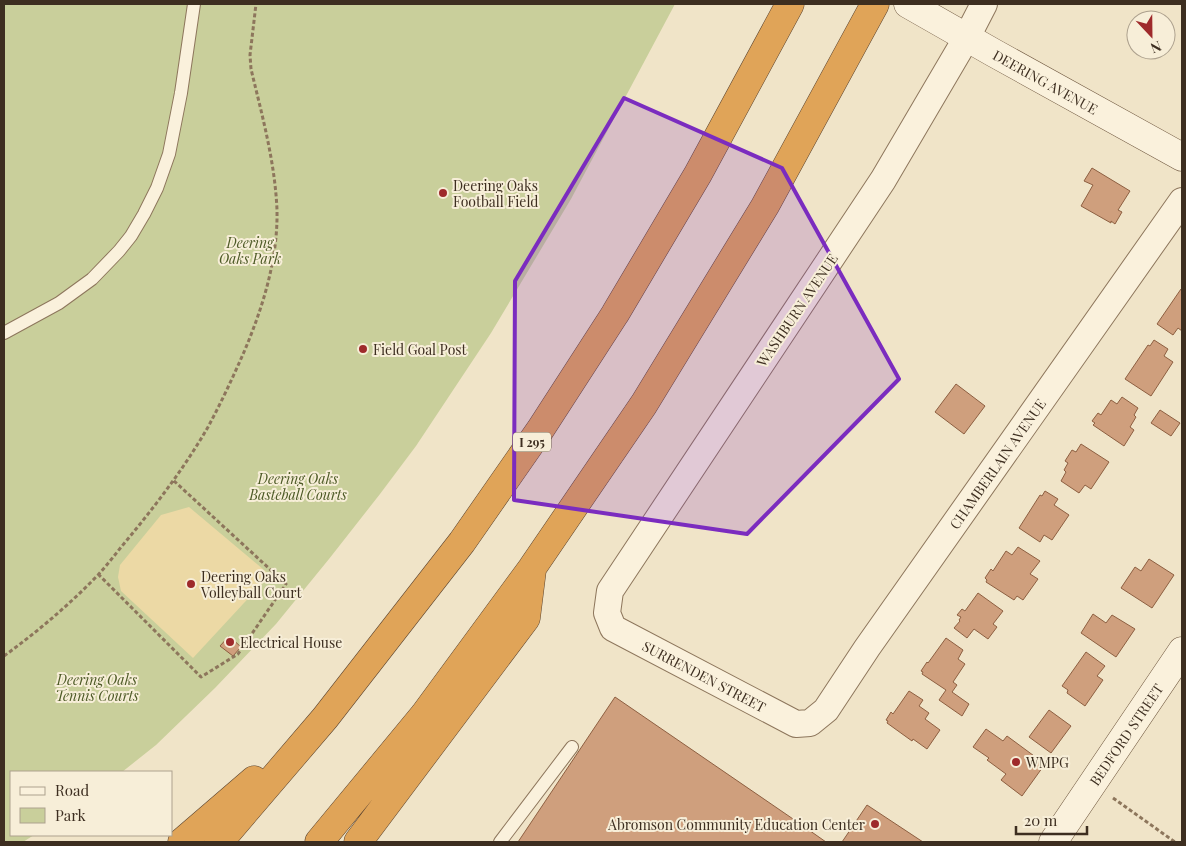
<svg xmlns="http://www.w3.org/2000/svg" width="1186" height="846" font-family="'Playfair Display',serif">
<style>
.green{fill:#c9cf9b}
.sand{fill:#ecd9a5}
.building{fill:#cf9f7d;stroke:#8d5f41}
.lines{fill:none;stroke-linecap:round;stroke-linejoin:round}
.lane-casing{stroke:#8d765c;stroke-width:14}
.street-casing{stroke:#8d765c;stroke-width:28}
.secondary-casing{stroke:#6f573f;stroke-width:29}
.highway-casing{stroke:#5b4430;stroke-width:29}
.path{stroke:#8d765c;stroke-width:3;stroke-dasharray:4 2.5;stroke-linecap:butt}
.lane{stroke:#faf1dc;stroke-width:12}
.street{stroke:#faf1dc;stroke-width:26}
.secondary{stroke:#faf1dc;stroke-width:28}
.highway{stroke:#e0a458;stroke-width:28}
.marked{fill:#7b2cbf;fill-opacity:0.2;stroke:#7b2cbf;stroke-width:4;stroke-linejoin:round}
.poi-dot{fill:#9e2a2b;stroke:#f7eed8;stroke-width:2}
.labels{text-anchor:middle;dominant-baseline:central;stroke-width:4;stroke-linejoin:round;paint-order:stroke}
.shield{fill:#f7eed8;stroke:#756857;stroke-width:1}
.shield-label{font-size:12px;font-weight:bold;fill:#3d2e20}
.street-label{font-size:14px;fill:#3d2e20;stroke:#f7eed8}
.poi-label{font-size:14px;fill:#3d2e20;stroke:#f7eed8;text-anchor:start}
.park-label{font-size:14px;font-style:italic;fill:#4d5a26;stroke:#f7eed8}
</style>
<rect width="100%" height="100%" fill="#f0e4c8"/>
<path class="green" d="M 4,4 L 675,4 L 571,199 L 491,333 L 416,446 L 380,494 L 329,559 L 276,624 L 215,688 L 156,745 L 122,772 L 11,772 L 11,835 L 34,835 L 23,842 L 4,842 Z"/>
<path class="sand" d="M 189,507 L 270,575 L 193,658 L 121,591 L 118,577 L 120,565 L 161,515 Z"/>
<path class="building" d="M 1092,168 L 1130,191 L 1118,210 L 1122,212 L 1115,224 L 1111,221 L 1111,223 L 1081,206 L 1093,185 L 1084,181 Z
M 1181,289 L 1182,290 L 1182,331 L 1178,328 L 1173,335 L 1157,324 Z
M 1154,340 L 1168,349 L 1164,356 L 1173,362 L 1151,396 L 1125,379 L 1148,345 L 1150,346 Z
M 956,384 L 985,406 L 964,434 L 935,412 Z
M 1122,397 L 1138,408 L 1134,415 L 1136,417 L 1130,427 L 1134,430 L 1124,446 L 1093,425 L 1095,423 L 1092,421 L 1098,413 L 1101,415 L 1111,400 L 1117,404 Z
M 1160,410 L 1180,423 L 1171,436 L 1151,423 Z
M 1081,444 L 1109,462 L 1091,489 L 1085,485 L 1079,493 L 1061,481 L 1066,472 L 1064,470 L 1068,463 L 1065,461 L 1072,450 L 1076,452 Z
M 1045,491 L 1058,499 L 1054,505 L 1069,515 L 1052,540 L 1044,535 L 1040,542 L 1019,528 L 1040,495 L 1042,496 Z
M 1018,547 L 1040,561 L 1030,574 L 1038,579 L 1023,600 L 1017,596 L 1014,600 L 986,582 L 987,580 L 985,578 L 991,569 L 993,571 L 1006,551 L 1012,555 Z
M 1149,559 L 1174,575 L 1152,608 L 1121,588 L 1135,567 L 1141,571 Z
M 978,593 L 1003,611 L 993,624 L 997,627 L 988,639 L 974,629 L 967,638 L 954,628 L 960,621 L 959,620 L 961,617 L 957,615 L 962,609 L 965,611 Z
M 1093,614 L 1106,623 L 1112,615 L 1135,629 L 1116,657 L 1081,633 Z
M 229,636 L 241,647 L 233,656 L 220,646 Z
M 946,638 L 963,650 L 958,659 L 965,664 L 953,682 L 957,685 L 952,692 L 969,704 L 962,716 L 939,700 L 946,690 L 922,674 L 923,672 L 921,671 L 927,662 L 928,663 Z
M 1086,652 L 1105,666 L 1097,676 L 1103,680 L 1085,706 L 1067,693 L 1068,690 L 1062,686 Z
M 909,691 L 923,700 L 919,706 L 929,713 L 925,719 L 940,730 L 927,749 L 913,739 L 912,741 L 887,723 L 888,721 L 886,720 L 891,712 L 893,714 Z
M 615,697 L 796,821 L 826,842 L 518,842 Z
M 1049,710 L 1071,726 L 1051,753 L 1029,737 Z
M 986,729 L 1003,741 L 1007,736 L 1045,764 L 1022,796 L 1001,780 L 1006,774 L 987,760 L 989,758 L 973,747 Z
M 867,805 L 923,842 L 842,842 Z"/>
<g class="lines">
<defs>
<path id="lane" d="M 4,333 L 59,303 L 92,279 L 119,251 L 131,236 L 144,214 L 157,188 L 169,154 L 181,93 L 194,4
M 500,842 L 572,747"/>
<g id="street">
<path id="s1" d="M 984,4 L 967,37 L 883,180 L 610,591 L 607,613 L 613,628 L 796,724 L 810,723 L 826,710 L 867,648 L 1182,201"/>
</g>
<g id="secondary">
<path id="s2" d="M 908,4 L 994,53 L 1182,157"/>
<path id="s3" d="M 1053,842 L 1182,651"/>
</g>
<path id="highway" d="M 182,842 L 254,780
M 219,842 L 325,718 L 462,542 L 540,430 L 615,314 L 698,174 L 790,4
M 319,842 L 424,715 L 532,568 L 644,404 L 765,206 L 875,4
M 358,842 L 526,618 L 532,570"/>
</defs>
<use href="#lane" class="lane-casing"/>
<use href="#street" class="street-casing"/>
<use href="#secondary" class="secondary-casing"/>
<use href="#highway" class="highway-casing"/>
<path class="path" d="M 98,574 L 201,677 L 238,654 L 286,584 L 173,480
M 4,656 C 37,632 69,605 98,575 C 108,564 117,552 127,540 C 156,505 185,467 208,427 C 221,403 233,377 244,352 C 263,307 278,259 277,210 C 275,162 262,115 251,69 L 250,55 L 256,4
M 1113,798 L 1175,842"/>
<use href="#lane" class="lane"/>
<use href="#street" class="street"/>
<use href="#secondary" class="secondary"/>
<use href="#highway" class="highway"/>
</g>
<path class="marked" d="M 624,98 L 782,168 L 899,379 L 747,534 L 514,500 L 515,281 Z"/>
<g class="poi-dot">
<circle cx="443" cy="193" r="5"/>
<circle cx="363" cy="349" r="5"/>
<circle cx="191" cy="584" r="5"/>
<circle cx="230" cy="642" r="5"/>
<circle cx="1016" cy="762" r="5"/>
<circle cx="875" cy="824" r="5"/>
</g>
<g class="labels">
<rect class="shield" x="513" y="432.5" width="38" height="19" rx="4"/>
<g class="shield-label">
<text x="532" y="442">I 295</text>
</g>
<g class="street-label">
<text stroke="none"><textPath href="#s2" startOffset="158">DEERING AVENUE</textPath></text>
<text transform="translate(797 310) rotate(-56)">WASHBURN AVENUE</text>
<text stroke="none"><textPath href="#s1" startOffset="1276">CHAMBERLAIN AVENUE</textPath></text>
<text stroke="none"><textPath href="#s1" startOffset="838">SURRENDEN STREET</textPath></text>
<text stroke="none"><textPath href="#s3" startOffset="130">BEDFORD STREET</textPath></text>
</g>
<g class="poi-label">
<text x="453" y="185">Deering Oaks<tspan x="453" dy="16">Football Field</tspan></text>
<text x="373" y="349">Field Goal Post</text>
<text x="201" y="576">Deering Oaks<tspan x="201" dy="16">Volleyball Court</tspan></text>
<text x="240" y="642">Electrical House</text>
<text x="1026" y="762">WMPG</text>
<text x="865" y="824" text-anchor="end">Abromson Community Education Center</text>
</g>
<g class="park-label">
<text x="250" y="242">Deering<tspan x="250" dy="16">Oaks Park</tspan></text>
<text x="298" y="478">Deering Oaks<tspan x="298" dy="16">Basteball Courts</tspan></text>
<text x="97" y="679">Deering Oaks<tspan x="97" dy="16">Tennis Courts</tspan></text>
</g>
</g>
<rect width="1186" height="846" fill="none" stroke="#3d2e20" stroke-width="10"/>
<rect x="10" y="771" width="162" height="65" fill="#f7eed8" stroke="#ada18e"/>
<rect x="20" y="787" width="25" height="8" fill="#faf1dc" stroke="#ada18e"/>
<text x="55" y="796" font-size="15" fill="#3d2e20">Road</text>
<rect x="20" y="808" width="25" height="15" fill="#c9cf9b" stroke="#ada18e"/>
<text x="55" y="821" font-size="15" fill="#3d2e20">Park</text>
<g transform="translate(1151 35) rotate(158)"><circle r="24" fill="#f7eed8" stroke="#ada18e"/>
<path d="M0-4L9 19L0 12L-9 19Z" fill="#9e2a2b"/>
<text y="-8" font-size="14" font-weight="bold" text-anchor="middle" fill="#3d2e20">N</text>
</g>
<path d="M1016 826v8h71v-8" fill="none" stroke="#3d2e20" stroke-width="2.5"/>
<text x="1024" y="826" font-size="15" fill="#3d2e20" stroke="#f7eed8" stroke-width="4" paint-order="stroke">20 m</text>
</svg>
